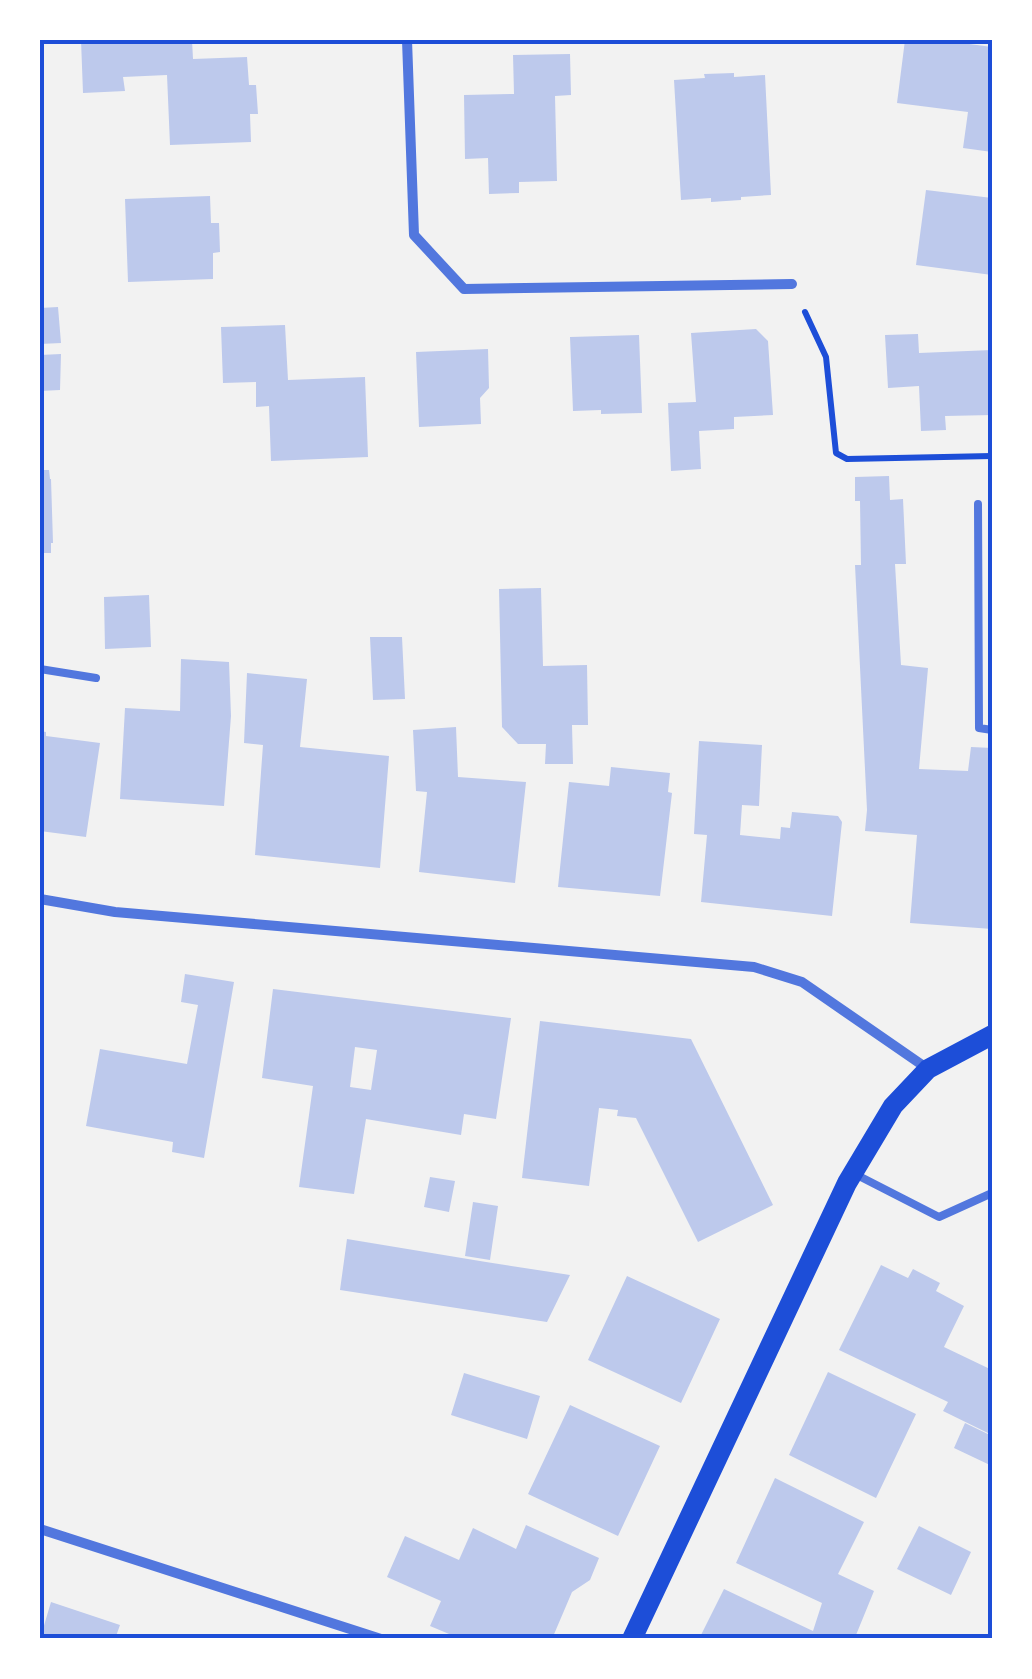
<svg xmlns="http://www.w3.org/2000/svg" width="1032" height="1679" font-family="'Work Sans',sans-serif">
<style>
.building{fill:#bdc9ec;fill-rule:evenodd}
.lines{fill:none;stroke-linecap:round;stroke-linejoin:round}
.path{stroke:#1d4ed8;stroke-width:6}
.service{stroke:#5277de;stroke-width:8}
.minor{stroke:#5277de;stroke-width:10}
.secondary{stroke:#1d4ed8;stroke-width:20}
.neatline{fill:none;stroke:#1d4ed8;stroke-width:4}
</style>
<rect width="100%" height="100%" fill="#f2f2f2"/>
<path class="building" d="M 81,40 L 192,40 L 193,59 L 247,57 L 249,85 L 256,85 L 258,114 L 250,114 L 251,142 L 170,145 L 167,75 L 123,77 L 125,91 L 83,93 Z
M 905,40 L 939,40 L 992,47 L 992,152 L 963,148 L 968,112 L 897,103 Z
M 570,54 L 571,95 L 555,96 L 557,181 L 519,182 L 519,193 L 489,194 L 488,158 L 465,159 L 464,95 L 514,94 L 513,55 Z
M 734,73 L 734,77 L 765,75 L 771,195 L 741,197 L 741,200 L 711,202 L 711,198 L 681,200 L 674,80 L 705,78 L 704,74 Z
M 926,190 L 992,198 L 992,275 L 916,265 Z
M 210,196 L 211,223 L 219,223 L 220,252 L 213,253 L 213,279 L 128,282 L 125,199 Z
M 58,307 L 61,343 L 40,344 L 40,308 Z
M 285,325 L 288,380 L 365,377 L 368,457 L 271,461 L 269,406 L 256,407 L 256,382 L 223,383 L 221,327 Z
M 756,329 L 768,341 L 773,415 L 734,417 L 734,429 L 699,431 L 701,469 L 671,471 L 668,403 L 696,402 L 691,333 Z
M 918,334 L 919,353 L 992,350 L 992,415 L 945,416 L 946,430 L 921,431 L 919,386 L 888,388 L 885,335 Z
M 639,335 L 642,413 L 601,414 L 601,410 L 573,411 L 570,337 Z
M 488,349 L 489,388 L 480,398 L 481,424 L 419,427 L 416,352 Z
M 61,354 L 60,390 L 40,391 L 40,355 Z
M 40,470 L 49,470 L 50,479 L 51,479 L 53,543 L 51,543 L 51,553 L 40,553 Z
M 889,476 L 890,500 L 903,499 L 906,564 L 895,564 L 901,665 L 928,668 L 919,769 L 968,771 L 971,747 L 992,748 L 992,929 L 910,923 L 917,835 L 865,831 L 867,810 L 855,565 L 861,565 L 860,501 L 855,501 L 855,477 Z
M 541,588 L 543,666 L 587,665 L 588,725 L 572,725 L 573,764 L 545,764 L 546,744 L 518,744 L 502,727 L 499,589 Z
M 149,595 L 151,647 L 105,649 L 104,597 Z
M 370,637 L 402,637 L 405,699 L 373,700 Z
M 181,659 L 229,662 L 231,716 L 224,806 L 120,799 L 125,708 L 180,711 Z
M 247,673 L 307,679 L 300,747 L 389,756 L 380,868 L 255,855 L 263,745 L 244,743 Z
M 456,727 L 458,777 L 526,782 L 515,883 L 419,872 L 427,792 L 416,791 L 413,730 Z
M 40,731 L 46,732 L 46,736 L 100,743 L 86,837 L 40,831 Z
M 699,741 L 762,745 L 759,806 L 742,805 L 740,835 L 780,839 L 781,827 L 790,828 L 792,812 L 838,816 L 842,822 L 832,916 L 701,902 L 707,835 L 694,834 Z
M 611,767 L 670,773 L 668,792 L 672,793 L 660,896 L 558,887 L 569,782 L 609,786 Z
M 185,974 L 234,982 L 204,1158 L 172,1152 L 173,1142 L 86,1126 L 100,1049 L 187,1064 L 198,1005 L 181,1002 Z
M 273,989 L 511,1018 L 496,1119 L 464,1114 L 461,1135 L 366,1119 L 354,1194 L 299,1187 L 313,1086 L 262,1078 ZM 355,1047 L 377,1050 L 371,1090 L 350,1087 Z
M 540,1021 L 691,1039 L 773,1205 L 698,1242 L 636,1118 L 617,1116 L 618,1110 L 599,1108 L 589,1186 L 522,1178 Z
M 430,1177 L 455,1181 L 449,1212 L 424,1207 Z
M 473,1202 L 498,1206 L 490,1260 L 465,1256 Z
M 347,1239 L 486,1262 L 570,1275 L 547,1322 L 340,1290 Z
M 881,1265 L 908,1278 L 913,1269 L 940,1283 L 936,1291 L 964,1306 L 944,1347 L 992,1370 L 992,1435 L 943,1411 L 948,1402 L 839,1350 Z
M 627,1276 L 720,1319 L 681,1403 L 588,1360 Z
M 828,1372 L 916,1414 L 876,1498 L 789,1455 Z
M 464,1373 L 540,1396 L 527,1439 L 451,1415 Z
M 570,1405 L 660,1446 L 618,1536 L 528,1494 Z
M 965,1423 L 992,1436 L 992,1466 L 954,1448 Z
M 775,1478 L 864,1522 L 838,1574 L 874,1591 L 856,1635 L 859,1636 L 858,1639 L 699,1639 L 724,1589 L 813,1631 L 822,1603 L 736,1563 Z
M 526,1525 L 599,1558 L 590,1580 L 572,1592 L 552,1639 L 461,1639 L 430,1626 L 441,1601 L 387,1577 L 405,1536 L 459,1560 L 473,1528 L 516,1549 Z
M 919,1526 L 971,1552 L 951,1595 L 897,1569 Z
M 51,1602 L 120,1625 L 115,1639 L 40,1639 Z"/>
<g class="lines">
<path class="path" d="M 805,312 L 826,357 L 836,453 L 847,459 L 992,456"/>
<path class="service" d="M 978,504 L 979,728 L 992,730
M 40,669 L 96,678
M 853,1173 L 939,1217 L 992,1193"/>
<path class="minor" d="M 407,40 L 414,235 L 464,289 L 792,284
M 40,899 L 115,912 L 754,967 L 802,982 L 928,1069
M 40,1529 L 381,1639"/>
<path class="secondary" d="M 632,1639 L 847,1183 L 893,1106 L 928,1069 L 992,1035"/>
</g>
<rect width="1032" height="1679" fill="none" stroke="#ffffff" stroke-width="85"/>
<rect x="42" y="42" width="948" height="1594" class="neatline"/>
</svg>
